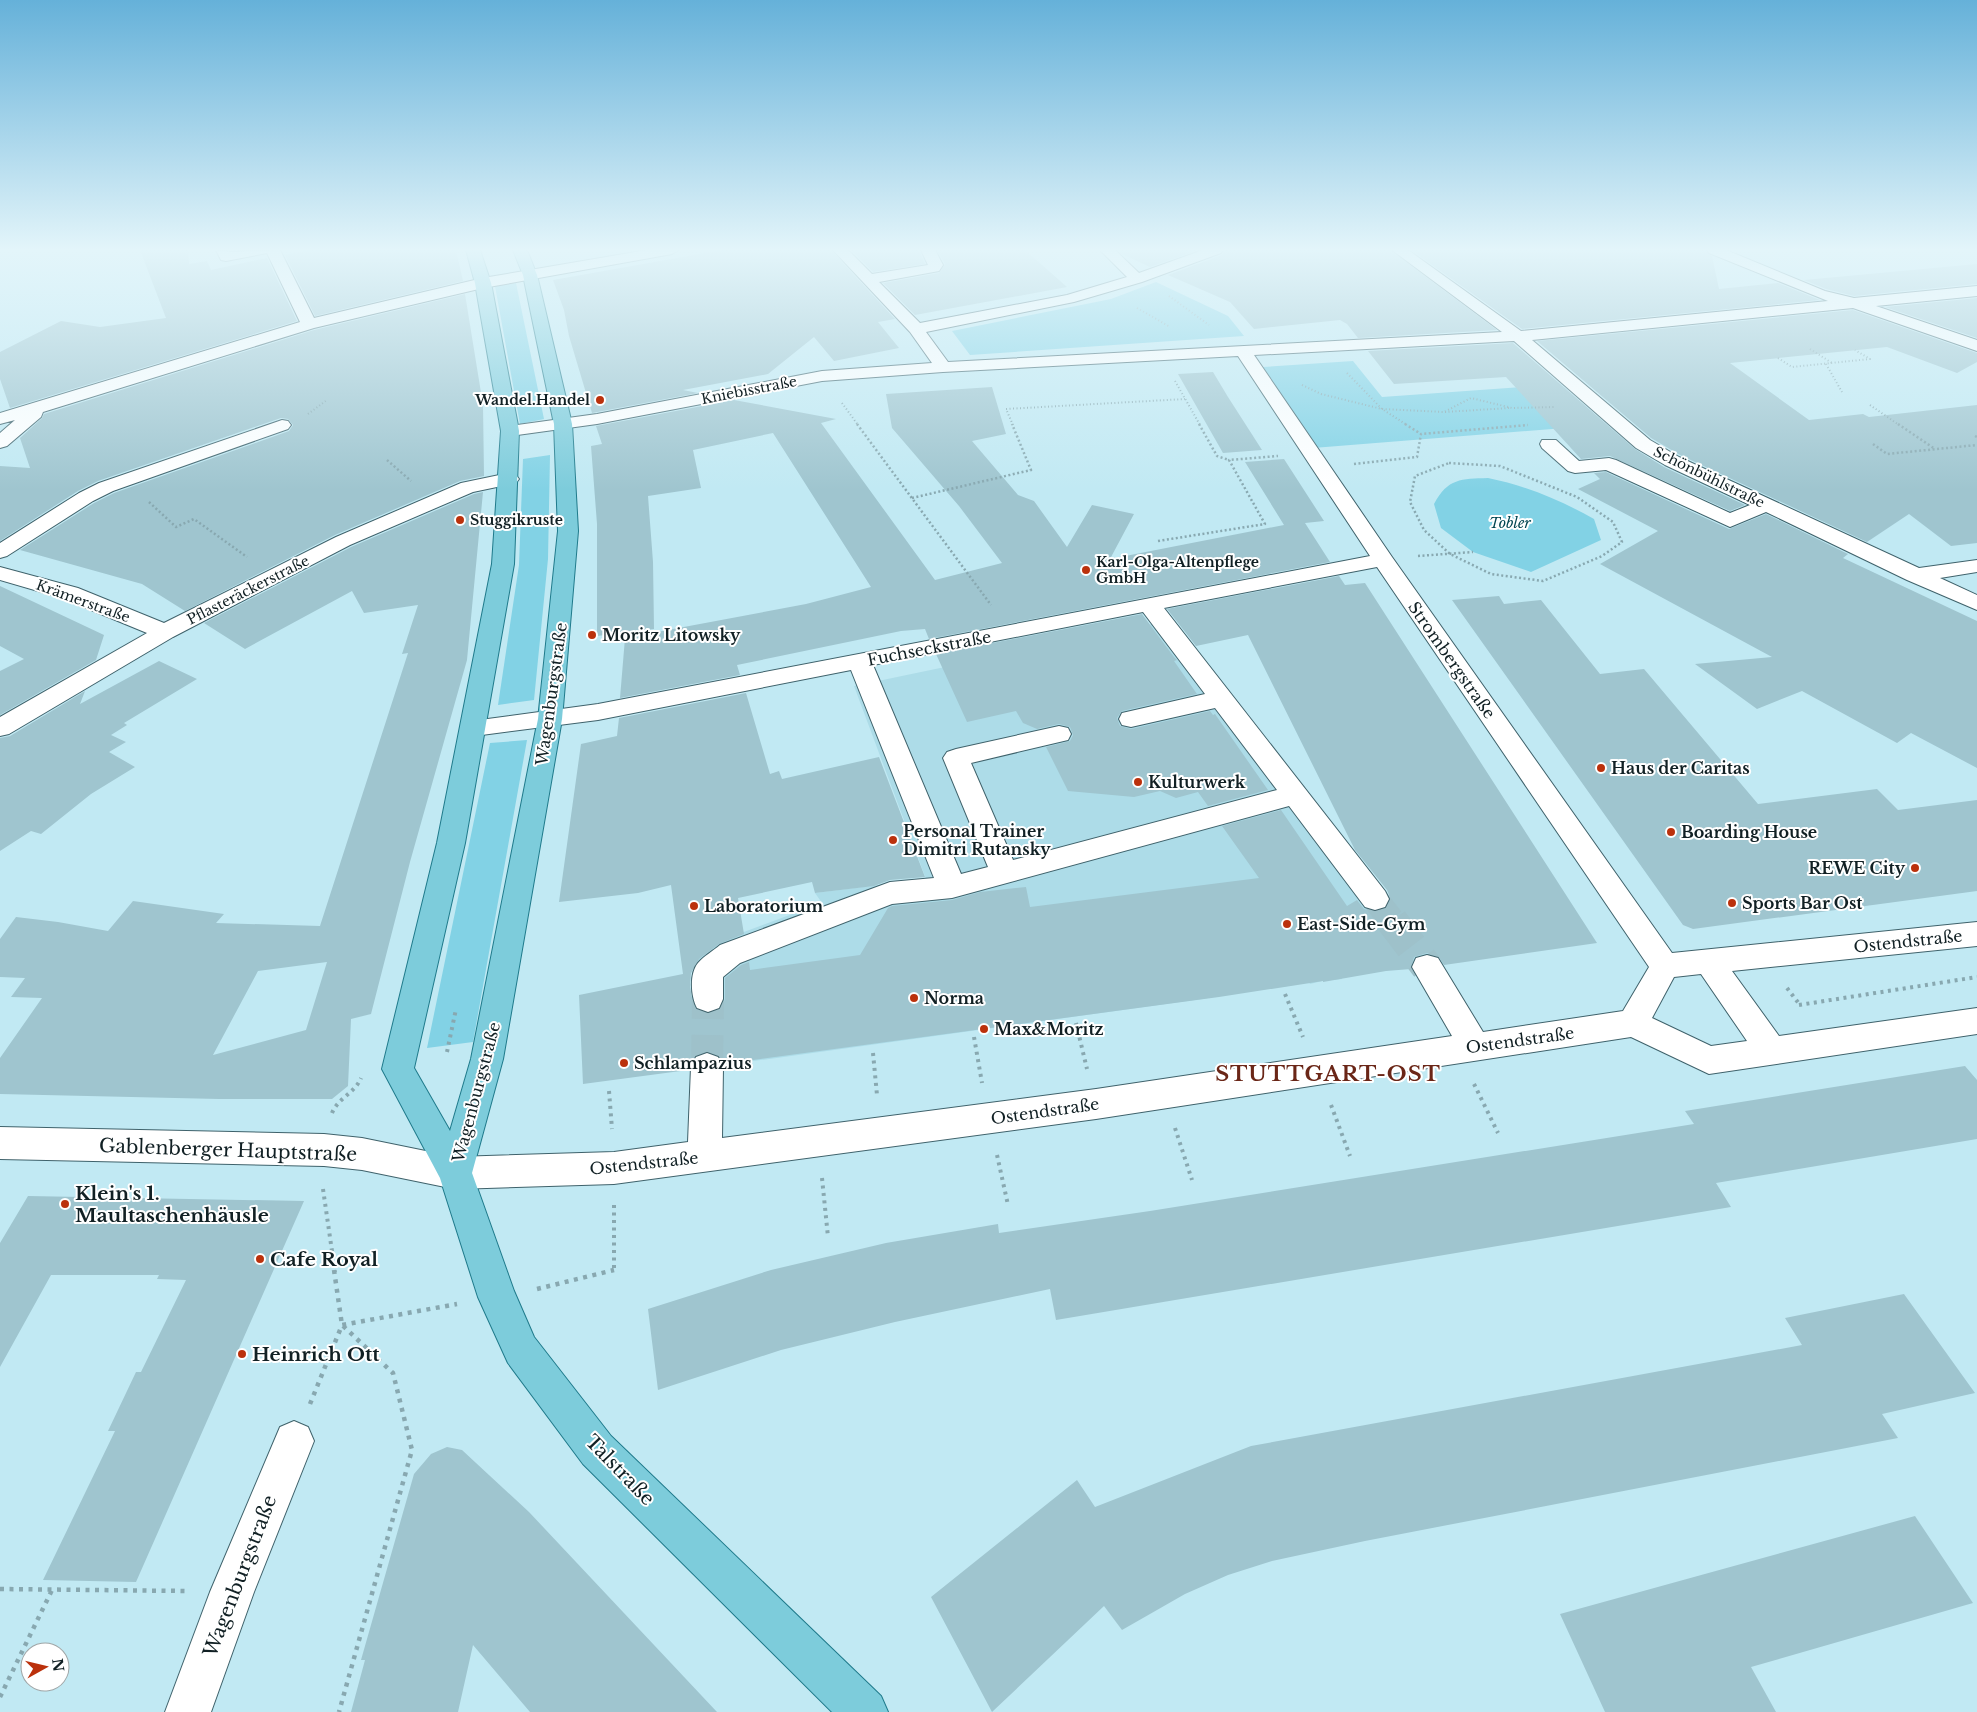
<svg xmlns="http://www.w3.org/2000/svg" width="1977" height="1712" font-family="'Libre Baskerville',serif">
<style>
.built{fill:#addce8}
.green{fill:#82d2e5}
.building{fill:#9fc5cf;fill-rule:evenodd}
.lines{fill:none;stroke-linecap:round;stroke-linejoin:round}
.minor-tunnel-far1{stroke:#9ec1ca;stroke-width:26;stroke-dasharray:26 13;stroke-linecap:butt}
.minor-tunnel{stroke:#9ec1ca;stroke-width:32;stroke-dasharray:32 16;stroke-linecap:butt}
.minor-casing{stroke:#3f626b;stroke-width:2}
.major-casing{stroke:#1f7a8b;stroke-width:2}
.path-far3{stroke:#88a8b0;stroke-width:2;stroke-dasharray:1 2.5;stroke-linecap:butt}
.path-far2{stroke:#88a8b0;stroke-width:2.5;stroke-dasharray:2 2.5;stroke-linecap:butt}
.path-far1{stroke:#88a8b0;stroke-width:4;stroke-dasharray:3 4.5;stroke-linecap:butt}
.path{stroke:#88a8b0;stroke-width:4.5;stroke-dasharray:4 5.5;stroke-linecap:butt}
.minor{fill:#fff;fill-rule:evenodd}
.major{fill:#7dccdb;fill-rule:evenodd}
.poi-dot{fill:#bb310c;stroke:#fff;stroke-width:2}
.labels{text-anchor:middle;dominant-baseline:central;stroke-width:4;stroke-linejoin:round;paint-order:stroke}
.far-street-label{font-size:14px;fill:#112024;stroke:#fff}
.far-poi-label{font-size:14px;font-weight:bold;fill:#112024;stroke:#fff;text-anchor:start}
.far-park-label{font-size:14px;font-style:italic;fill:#014551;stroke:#fff}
.poi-label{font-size:16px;font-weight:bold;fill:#112024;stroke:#fff;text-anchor:start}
.street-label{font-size:16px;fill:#112024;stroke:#fff}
.near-street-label{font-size:19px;fill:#112024;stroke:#fff}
.near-poi-label{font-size:19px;font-weight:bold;fill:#112024;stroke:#fff;text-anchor:start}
.district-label{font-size:21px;font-weight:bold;letter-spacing:1px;fill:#6a2617;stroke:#fff}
</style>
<rect width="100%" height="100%" fill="#c1e9f3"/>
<path class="built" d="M 1171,620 L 1388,897 L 1445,964 L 1411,969 L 1409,967 L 1342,977 L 1342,979 L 1335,980 L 1334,978 L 1310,984 L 1309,982 L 1282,987 L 1281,985 L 1202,999 L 689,1070 L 690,1002 L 699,973 L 690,952 L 822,903 L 815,893 L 926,879 L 854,686 Z"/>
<path class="green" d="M 1156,282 L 1228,316 L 1244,336 L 970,355 L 952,331 L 1111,299 Z
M 516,283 L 544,419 L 520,424 L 495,286 Z
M 1353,361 L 1382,397 L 1522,387 L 1565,428 L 1313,448 L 1263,367 Z
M 550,455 L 548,559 L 534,700 L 498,705 L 519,565 L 523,459 Z
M 1488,478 C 1527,486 1560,500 1594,519 L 1601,540 L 1531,572 L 1473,552 L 1441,528 L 1434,504 C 1448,478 1461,479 1488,478 Z
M 527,740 L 473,1042 L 427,1048 L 490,743 Z"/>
<path class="building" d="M 140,250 L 188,250 L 189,264 L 207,261 L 211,270 L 267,258 L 297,321 L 10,408 L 0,379 L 0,352 L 61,321 L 100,327 L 166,318 Z
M 310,250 L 456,250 L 463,281 L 315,316 L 285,255 Z
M 722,250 L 831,250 L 895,319 L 878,322 L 899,348 L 834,361 L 814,337 L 768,374 L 683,390 L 698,393 L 592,413 L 569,336 L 564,310 L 553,280 Z
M 851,250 L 919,250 L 925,264 L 873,272 Z
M 937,250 L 1025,250 L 1067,287 L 915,315 L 883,283 L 939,273 L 945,264 Z
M 1118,250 L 1198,250 L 1150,267 L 1122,254 Z
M 1225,250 L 1390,250 L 1497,330 L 1358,338 L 1347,324 L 1340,320 L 1254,329 L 1230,302 L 1168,275 L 1222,255 Z
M 1411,250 L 1705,250 L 1712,256 L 1719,289 L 1778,283 L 1820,300 L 1522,329 Z
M 1977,264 L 1977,284 L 1854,296 L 1826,289 L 1804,280 Z
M 465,294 L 483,405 L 484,476 L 460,481 L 335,535 L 185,611 L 142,584 L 20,550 L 94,503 L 114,493 L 289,431 L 293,425 L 288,419 L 281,418 L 98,481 L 78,491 L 0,541 L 0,466 L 30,468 L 20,438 L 42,418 L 44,414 L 314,330 Z
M 1977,298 L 1977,338 L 1885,307 Z
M 1853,310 L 1977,353 L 1977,362 L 1957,373 L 1887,347 L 1730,363 L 1809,420 L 1863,414 L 1869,417 L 1977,405 L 1977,543 L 1951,546 L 1909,514 L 1867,542 L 1680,455 L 1651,438 L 1537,341 Z
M 1513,343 L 1635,449 L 1664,467 L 1745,505 L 1730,511 L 1610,456 L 1581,459 L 1506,377 L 1394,384 L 1368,351 Z
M 1213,372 L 1228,397 L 1262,450 L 1223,453 L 1178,374 Z
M 992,387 L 1006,434 L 972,441 L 1018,495 L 1034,501 L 1067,547 L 1092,505 L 1134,514 L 1110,559 L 1284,525 L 1245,462 L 1284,459 L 1324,521 L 1305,523 L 1330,562 L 929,639 L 925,629 L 901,631 L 737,665 L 740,675 L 620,698 L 625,638 L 806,604 L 871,587 L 773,433 L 693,450 L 701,488 L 648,496 L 653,562 L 654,629 L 597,636 L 597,524 L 591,446 L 602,444 L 596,426 L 734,400 L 836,419 L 821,423 L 935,580 L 1002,563 L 959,506 L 892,428 L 886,394 Z
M 1606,472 L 1729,529 L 1766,514 L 1848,554 L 1843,558 L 1977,621 L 1977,768 L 1911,733 L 1897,743 L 1802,691 L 1757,709 L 1695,664 L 1772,657 L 1600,564 L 1658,531 L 1578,489 L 1600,479 L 1594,473 Z
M 483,492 L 467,660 L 410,862 L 371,1014 L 351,1019 L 348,1086 L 332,1099 L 219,1099 L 0,1094 L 0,1058 L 42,998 L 11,997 L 25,978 L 0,977 L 0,939 L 16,917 L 58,922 L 108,931 L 133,901 L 224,914 L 216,923 L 320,926 L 408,653 L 402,654 L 418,605 L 364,613 L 352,591 L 245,649 L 204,623 L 351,547 L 474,494 ZM 327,962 L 306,1030 L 213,1055 L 258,971 Z
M 1339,576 L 1345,585 L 1365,583 L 1597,943 L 1444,965 L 1438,956 L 1427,953 L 1414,957 L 1411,969 L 1386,971 L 1323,982 L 1323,981 L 1219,997 L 724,1064 L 719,1055 L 706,1051 L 694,1056 L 688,1070 L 583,1084 L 579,995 L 683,974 L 671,885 L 638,893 L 559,902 L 581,744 L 617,736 L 619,718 L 746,693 L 770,774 L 779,771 L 782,779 L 879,757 L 925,877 L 890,880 L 874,886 L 815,893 L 812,882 L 738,898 L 744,934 L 719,944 L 699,959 L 691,973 L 690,986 L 693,1004 L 696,1010 L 707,1014 L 721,1009 L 725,999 L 725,978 L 741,965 L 749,962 L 750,970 L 860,955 L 888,908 L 892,906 L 952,900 L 980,892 L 1026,887 L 1030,907 L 1259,878 L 1222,826 L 1281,810 L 1347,906 L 1357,900 L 1364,909 L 1374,912 L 1386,909 L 1391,900 L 1387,890 L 1355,850 L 1248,635 L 1196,646 L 1167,609 Z
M 0,586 L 104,635 L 96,660 L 0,715 L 0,671 L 24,659 L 0,646 Z
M 1499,596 L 1504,604 L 1541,600 L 1600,674 L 1644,669 L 1758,804 L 1877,789 L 1898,810 L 1977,800 L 1977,891 L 1693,929 L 1683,925 L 1452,600 Z
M 1142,614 L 1174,657 L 1177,660 L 1174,661 L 1197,694 L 1122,711 L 1117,718 L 1120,726 L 1131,729 L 1210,711 L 1213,715 L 1215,714 L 1268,790 L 1208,806 L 1198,792 L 1176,798 L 1160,791 L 1134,797 L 1068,791 L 1046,747 L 1070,741 L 1073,735 L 1070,727 L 1059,724 L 1037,729 L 1023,723 L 1016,711 L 967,722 L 936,654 Z
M 159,661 L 197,679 L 124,723 L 127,725 L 111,735 L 126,742 L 109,752 L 135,767 L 91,794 L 41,834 L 31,831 L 0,851 L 0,738 L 10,736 L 85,691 L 80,704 Z
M 1965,1066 L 1977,1080 L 1977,1139 L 1716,1183 L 1731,1207 L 1056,1320 L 1050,1289 L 895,1322 L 781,1350 L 658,1390 L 648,1309 L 771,1270 L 886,1243 L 998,1224 L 999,1233 L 1150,1211 L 1694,1124 L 1685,1111 Z
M 28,1196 L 304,1201 L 136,1582 L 43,1580 L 115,1431 L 108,1431 L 136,1372 L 141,1372 L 186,1280 L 157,1279 L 159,1275 L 51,1275 L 0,1367 L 0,1243 Z
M 1904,1294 L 1975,1393 L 1882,1414 L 1898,1438 L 1365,1541 L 1272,1561 L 1228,1575 L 1185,1594 L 1122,1630 L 1104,1606 L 992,1712 L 931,1597 L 1077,1480 L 1095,1507 L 1251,1446 L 1802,1345 L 1785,1318 Z
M 447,1447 L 462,1450 L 529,1512 L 717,1712 L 530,1712 L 473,1645 L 458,1712 L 351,1712 L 365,1660 L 361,1660 L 414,1474 L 431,1454 Z
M 1915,1516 L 1973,1603 L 1751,1667 L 1776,1712 L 1605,1712 L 1560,1614 Z"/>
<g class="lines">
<path class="minor-tunnel-far1" d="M 1375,899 L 1393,922"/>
<path class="minor-tunnel" d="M 1392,921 L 1427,967
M 707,1067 L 708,999"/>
<defs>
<path id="minor" d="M 216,250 L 231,252 L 280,250 L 314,318 L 483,278 L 647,250 L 679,250 L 672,254 L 483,288 L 314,328 L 43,412 L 41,417 L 7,446 L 0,448 L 0,433 L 15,420 L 0,424 L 0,413 L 300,322 L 267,253 L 226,261 L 221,260 Z
M 833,250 L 848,250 L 872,274 L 928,265 L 921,250 L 935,250 L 943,265 L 939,271 L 879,282 L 920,323 L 1067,295 L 1127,277 L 1100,250 L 1115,250 L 1139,273 L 1203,250 L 1223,250 L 1221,253 L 1142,282 L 1074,302 L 926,332 L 948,362 L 1502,332 L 1392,250 L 1408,250 L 1521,331 L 1828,301 L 1709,253 L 1707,250 L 1726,250 L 1825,291 L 1854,298 L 1977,286 L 1977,296 L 1876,306 L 1977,340 L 1977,351 L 1853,308 L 1532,340 L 1650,440 L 1679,457 L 1919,568 L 1977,560 L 1977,572 L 1940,578 L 1977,595 L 1977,610 L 1907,580 L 1766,512 L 1730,527 L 1606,470 L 1575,473 L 1568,471 L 1542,448 L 1540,444 L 1542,440 L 1556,440 L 1579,461 L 1609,458 L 1616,460 L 1730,513 L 1750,505 L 1665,465 L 1636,448 L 1514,341 L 1254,355 L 1392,557 L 1672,953 L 1977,922 L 1977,946 L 1732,971 L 1779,1036 L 1977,1008 L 1977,1034 L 1709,1074 L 1631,1037 L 1096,1119 L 614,1184 L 455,1189 L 362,1170 L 324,1166 L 0,1159 L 0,1127 L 324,1134 L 362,1138 L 455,1157 L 614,1152 L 688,1142 L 691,1067 L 696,1057 L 707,1053 L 718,1057 L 723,1067 L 722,1138 L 1096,1089 L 1452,1036 L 1412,967 L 1416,958 L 1427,955 L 1438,958 L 1483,1032 L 1623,1011 L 1649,967 L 1377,567 L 1164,608 L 1385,891 L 1389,899 L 1385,907 L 1375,910 L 1365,907 L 1289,806 L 952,898 L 892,904 L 740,963 L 723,977 L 723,999 L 719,1008 L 708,1012 L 697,1008 C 691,997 689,974 698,963 C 704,956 713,951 720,945 L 890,882 L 934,878 L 851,670 L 598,720 L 474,736 L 465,734 L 462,728 L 465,722 L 598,704 L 1370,556 L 1238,356 L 943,372 L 822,381 L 597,424 L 510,436 L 504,435 L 501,431 L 504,427 L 510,426 L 597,414 L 822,371 L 932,363 L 910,332 ZM 1143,612 L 1205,694 L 1122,713 L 1119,719 L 1122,725 L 1131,727 L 1215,708 L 1277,790 L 1013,860 L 971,763 L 1068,740 L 1071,734 L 1068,728 L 1059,726 L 956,749 L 947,752 L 943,758 L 988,867 L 961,874 L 873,665 ZM 1701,974 L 1747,1041 L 1711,1046 L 1652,1018 L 1674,977 Z
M 282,420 L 288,421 L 291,425 L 288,429 L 113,491 L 93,501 L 7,556 L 0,558 L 0,543 L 79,493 L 99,483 Z
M 509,473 L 516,475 L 519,479 L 516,483 L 473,492 L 350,545 L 173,637 L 9,734 L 0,736 L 0,717 L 147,633 L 62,598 L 0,580 L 0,567 L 78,588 L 164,623 L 336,537 L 461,483 Z
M 294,1421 L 308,1427 L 314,1441 L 254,1592 L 211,1712 L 165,1712 L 210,1592 L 280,1427 Z"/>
<path id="major" d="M 466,250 L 480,250 L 491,283 L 519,431 L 514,564 L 465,843 L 414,1068 L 450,1131 L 471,1059 L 538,719 L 558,531 L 554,424 L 523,275 L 513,250 L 527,250 L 537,275 L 572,424 L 578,531 L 562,719 L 503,1059 L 472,1173 L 514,1291 L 534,1337 L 611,1436 L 881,1696 L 888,1712 L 832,1712 L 583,1464 L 508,1363 L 478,1297 L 440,1178 L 382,1069 L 437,843 L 492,564 L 501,431 L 475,283 Z"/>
</defs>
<use href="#minor" class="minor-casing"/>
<use href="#major" class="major-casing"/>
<path class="path-far3" d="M 1974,250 L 1977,251
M 1169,296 L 1209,325
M 1137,308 L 1170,327
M 1810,349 L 1832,363
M 1778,358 L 1792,367 L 1870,359 L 1855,350
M 1826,364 L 1842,392
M 1347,373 L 1382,409 L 1407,425
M 1175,381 L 1200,425
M 1302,385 L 1321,394 L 1382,409 L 1444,412 L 1471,398 L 1512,408 L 1555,407
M 842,403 L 858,425
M 1870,405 L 1899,425
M 1445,412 L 1509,408
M 308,414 L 327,400
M 1013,425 L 1006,409 L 1185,399"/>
<path class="path-far2" d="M 857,424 L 991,605
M 1199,424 L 1217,456 L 1229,460
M 1405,424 L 1421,434
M 1898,424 L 1935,449
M 1975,436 L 1977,437
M 1873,444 L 1887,454 L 1977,445
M 387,460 L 411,481
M 1449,463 L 1500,466 L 1577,497 L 1613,522 L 1622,542 L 1602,556 L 1543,581 L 1491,574 L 1450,554 L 1424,530 L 1410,502 L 1415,476 Z
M 1354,464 L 1417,457 L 1421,434 L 1528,425
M 912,498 L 1031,470 L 1012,424
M 149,502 L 176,527 L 194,519 L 247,557
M 1158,541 L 1265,524 L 1229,460 L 1278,456
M 1418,556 L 1473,552"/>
<path class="path-far1" d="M 1787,988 L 1800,1005
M 1285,994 L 1303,1037
M 1799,1005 L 1977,977
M 1076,1023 L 1087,1069
M 974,1037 L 982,1083
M 447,1052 L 456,1009
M 873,1053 L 877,1095
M 1474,1084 L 1498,1133
M 609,1091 L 612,1129
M 1331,1105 L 1350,1156
M 332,1113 C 338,1098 355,1093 361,1078
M 1175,1128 L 1192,1180
M 997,1155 L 1008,1205
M 822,1178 L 828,1237
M 323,1189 L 335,1272
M 614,1205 L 614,1272"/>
<path class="path" d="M 334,1270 L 342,1325 L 393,1373 L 412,1450 L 339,1712
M 537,1289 L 614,1270
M 310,1404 L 342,1325 L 457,1304
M 0,1589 L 187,1591
M 0,1697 L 52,1590"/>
<use href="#minor" class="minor"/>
<use href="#major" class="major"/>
</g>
<linearGradient id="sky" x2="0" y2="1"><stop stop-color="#65b1d9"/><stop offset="0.51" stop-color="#e3f5fa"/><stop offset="1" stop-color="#e3f5fa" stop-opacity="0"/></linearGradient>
<rect width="1977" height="490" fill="url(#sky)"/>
<g class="poi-dot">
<circle cx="600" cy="400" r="5"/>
<circle cx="460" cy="520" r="5"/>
<circle cx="1086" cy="570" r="5"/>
<circle cx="592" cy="635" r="5"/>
<circle cx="1601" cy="768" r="5"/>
<circle cx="1138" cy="782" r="5"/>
<circle cx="1671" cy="832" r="5"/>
<circle cx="893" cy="840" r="5"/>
<circle cx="1915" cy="868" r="5"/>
<circle cx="1732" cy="903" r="5"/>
<circle cx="694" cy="906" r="5"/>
<circle cx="1287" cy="924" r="5"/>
<circle cx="914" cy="998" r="5"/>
<circle cx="984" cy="1029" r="5"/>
<circle cx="624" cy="1063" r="5"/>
<circle cx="65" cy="1204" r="5"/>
<circle cx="260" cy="1259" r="5"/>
<circle cx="242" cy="1354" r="5"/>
</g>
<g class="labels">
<g class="far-street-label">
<text transform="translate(749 390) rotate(-11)">Kniebisstraße</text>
<text transform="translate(1709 477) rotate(26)">Schönbühlstraße</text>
<text transform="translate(248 590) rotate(-27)">Pflasteräckerstraße</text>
<text transform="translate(83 601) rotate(20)">Krämerstraße</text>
</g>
<g class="far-poi-label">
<text x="590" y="400" text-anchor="end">Wandel.Handel</text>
<text x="470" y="520">Stuggikruste</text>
<text x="1096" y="562">Karl-Olga-Altenpflege<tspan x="1096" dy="16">GmbH</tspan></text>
</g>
<g class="far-park-label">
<text x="1510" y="523">Tobler</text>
</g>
<g class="poi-label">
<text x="602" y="635">Moritz Litowsky</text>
<text x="1611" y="768">Haus der Caritas</text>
<text x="1148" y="782">Kulturwerk</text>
<text x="903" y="831">Personal Trainer<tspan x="903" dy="18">Dimitri Rutansky</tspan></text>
<text x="1681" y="832">Boarding House</text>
<text x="1905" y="868" text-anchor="end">REWE City</text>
<text x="1742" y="903">Sports Bar Ost</text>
<text x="704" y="906">Laboratorium</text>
<text x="1297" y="924">East-Side-Gym</text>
<text x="924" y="998">Norma</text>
<text x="994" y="1029">Max&amp;Moritz</text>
<text x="634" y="1063">Schlampazius</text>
</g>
<g class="street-label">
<text transform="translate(929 648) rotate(-11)">Fuchseckstraße</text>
<text transform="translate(1452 660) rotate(55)">Strombergstraße</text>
<text transform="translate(551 694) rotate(-82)">Wagenburgstraße</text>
<text transform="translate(1908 941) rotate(-6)">Ostendstraße</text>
<text transform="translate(1520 1040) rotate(-8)">Ostendstraße</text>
<text transform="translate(476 1092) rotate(-75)">Wagenburgstraße</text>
<text transform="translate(1045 1111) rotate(-8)">Ostendstraße</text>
<text transform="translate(644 1163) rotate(-6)">Ostendstraße</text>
</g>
<g class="near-street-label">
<text transform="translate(228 1150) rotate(2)">Gablenberger Hauptstraße</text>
<text transform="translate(620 1470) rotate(46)">Talstraße</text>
<text transform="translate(240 1576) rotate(-69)">Wagenburgstraße</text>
</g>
<g class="near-poi-label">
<text x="75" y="1193">Klein's 1.<tspan x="75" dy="22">Maultaschenhäusle</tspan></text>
<text x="270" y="1259">Cafe Royal</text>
<text x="252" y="1354">Heinrich Ott</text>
</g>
<g class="district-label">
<text x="1328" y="1074">STUTTGART-OST</text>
</g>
</g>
<g transform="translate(45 1667) rotate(82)"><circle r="24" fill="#ffffff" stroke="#a0a6a7"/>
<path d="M0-4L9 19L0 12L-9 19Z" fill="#bb310c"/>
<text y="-8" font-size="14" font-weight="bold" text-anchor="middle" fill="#112024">N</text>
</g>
</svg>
